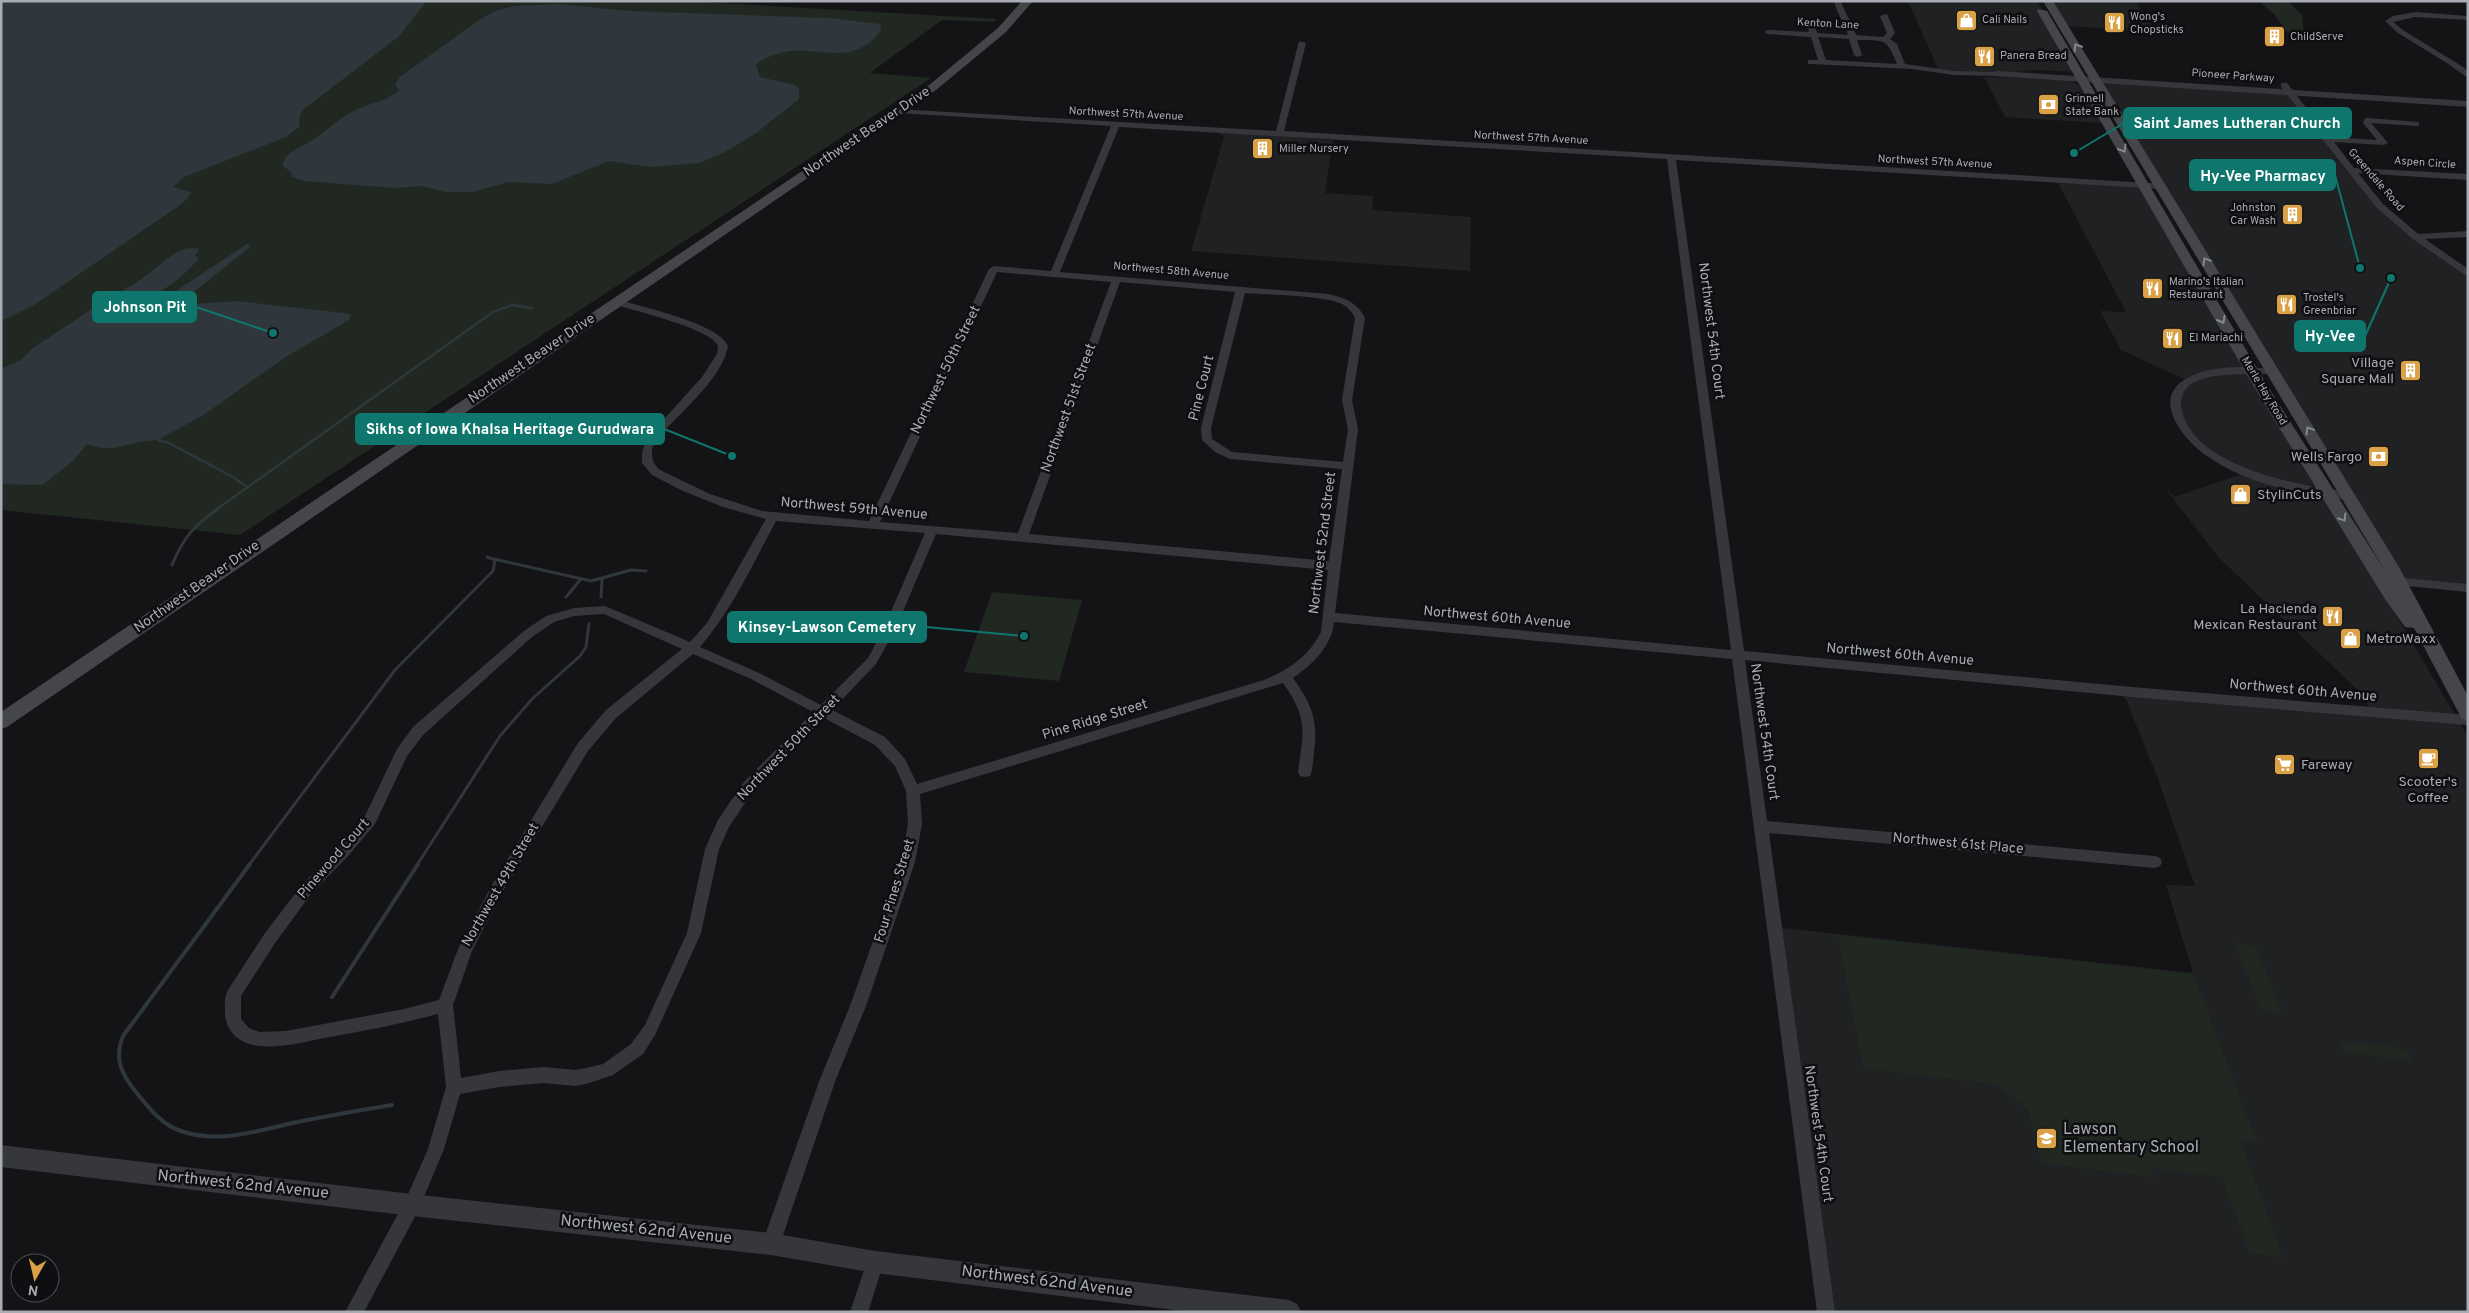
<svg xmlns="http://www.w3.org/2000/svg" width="2469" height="1313" font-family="Overpass,sans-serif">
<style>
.built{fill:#202123}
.green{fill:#212821}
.water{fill:#2f373d}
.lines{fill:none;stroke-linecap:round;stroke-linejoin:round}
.stream-far2{stroke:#2f373d;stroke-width:2.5}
.stream-far1{stroke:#2f373d;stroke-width:3}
.stream{stroke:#2f373d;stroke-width:4}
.minor{fill:#36373a;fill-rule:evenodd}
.tertiary{fill:#36373a;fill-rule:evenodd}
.secondary{fill:#44464a;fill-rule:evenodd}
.oneway{stroke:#85888f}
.labels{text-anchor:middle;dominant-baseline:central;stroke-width:5;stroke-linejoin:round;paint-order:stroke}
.far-poi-label{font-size:11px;fill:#a8acb4;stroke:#0f0f11;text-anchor:start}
.far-street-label{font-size:11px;fill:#a8acb4;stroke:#0f0f11}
.street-label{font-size:14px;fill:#a8acb4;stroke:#0f0f11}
.poi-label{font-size:14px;fill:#a8acb4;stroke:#0f0f11;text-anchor:end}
.near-poi-label{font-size:16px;fill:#a8acb4;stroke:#0f0f11;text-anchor:start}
.near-street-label{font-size:16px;fill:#a8acb4;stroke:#0f0f11}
.leader{fill:none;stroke:#0f766e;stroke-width:2}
.callout-dot{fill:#0f766e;stroke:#0f0f11;stroke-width:2}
.callout{fill:#0f766e;stroke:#0f766e;stroke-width:2}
.callout-label{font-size:15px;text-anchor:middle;font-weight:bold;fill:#fff}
</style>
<rect width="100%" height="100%" fill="#141416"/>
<path class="built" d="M 1908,1 L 2037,1 L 2078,72 L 2033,70 L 1997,74 L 1939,71 Z
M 2048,1 L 2135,1 L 2156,31 L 2064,26 Z
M 1984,77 L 2069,80 L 2080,86 L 2103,123 L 2005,117 Z
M 2098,81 L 2290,92 L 2380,206 L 2468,274 L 2468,588 L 2399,582 Z
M 1218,132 L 1333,140 L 1325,193 L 1373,196 L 1372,210 L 1471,217 L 1470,271 L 1191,251 L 1224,137 Z
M 2058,183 L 2143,185 L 2468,737 L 2468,1312 L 1826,1312 L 1774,927 L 2193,973 L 2166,885 L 2195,886 L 2158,779 L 2127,702 L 2118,690 L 2371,711 L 2362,694 L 2219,558 L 2165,488 L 2175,497 L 2245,473 L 2196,442 L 2174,407 L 2188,381 L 2121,350 L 2100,311 L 2126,312 Z"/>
<path class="green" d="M 1,1 L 685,1 L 997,19 L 993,22 L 942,20 L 870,73 L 931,78 L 240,535 L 1,510 Z
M 2263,1 L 2288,1 L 2302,15 L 2304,36 L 2298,38 L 2287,33 L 2276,16 L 2262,4 Z
M 992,592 L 1082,600 L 1059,681 L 964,672 Z
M 1838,935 L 2193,974 L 2257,1142 L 2240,1140 L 2283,1257 L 2250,1253 L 2222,1177 L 2152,1168 L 2154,1177 L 2042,1163 L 2027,1109 L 1996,1084 L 1863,1068 Z
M 2235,943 L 2256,946 L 2283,1014 L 2262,1011 Z
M 2339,1040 L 2406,1049 L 2412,1061 L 2344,1052 Z"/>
<path class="water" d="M 1,1 L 427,1 L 398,37 L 304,109 L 300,115 L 299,127 L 286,137 L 184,177 L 173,187 L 191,192 L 187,199 L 180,205 L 34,305 L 1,321 Z
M 558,4 L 629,11 L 829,18 L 880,24 L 881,30 C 856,65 825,49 791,51 C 779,52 767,57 757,63 L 756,66 L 760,77 L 795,85 L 799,88 L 799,99 L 756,133 L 723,153 L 699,163 L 651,167 L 609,161 L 552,184 L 508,182 L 473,192 L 447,192 L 422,186 L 394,188 L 304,181 L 292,177 L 291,172 L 283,166 C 283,162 284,159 287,156 C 294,148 305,146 313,140 C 328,130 341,116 358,109 C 373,102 386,102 399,90 L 395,85 L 400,77 L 482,18 L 495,11 L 515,6 Z
M 247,244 L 251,246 L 190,295 L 182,305 L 237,301 L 344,313 L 351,315 L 349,320 L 284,358 L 205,414 L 158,440 L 139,442 L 115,448 L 101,448 L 87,444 L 73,461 L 42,485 L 1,484 L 1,369 L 21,360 L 33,348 L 113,295 C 125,290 136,283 147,275 C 161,265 180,243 199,249 L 195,256 L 199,258 C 185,276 165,290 145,300 L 146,304 L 153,304 L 167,297 Z"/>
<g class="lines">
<path class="stream-far2" d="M 158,440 L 169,443 L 233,477 L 247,487
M 217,509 L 493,312 L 512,305 L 532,308"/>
<path class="stream-far1" d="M 494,559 L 591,581 L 631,570 L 646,571
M 172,565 C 184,536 194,526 219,508
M 566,597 L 580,580
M 601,597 L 602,580
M 249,865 L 395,670 L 493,571 L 495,560 L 487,557
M 417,865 L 500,736 L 532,699 L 580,656 L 586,647 L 589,624"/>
<path class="stream" d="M 250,864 L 123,1036 C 114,1058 121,1074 136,1092 C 148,1107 162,1125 181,1131 C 220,1145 263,1129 302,1121 C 332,1115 362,1110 392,1105
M 332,997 L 418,864"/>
<path class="minor" d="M 1834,1 L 1841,1 C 1845,14 1852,22 1856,35 L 1883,37 L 1887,33 L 1880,16 L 1887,14 L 1895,33 L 1890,39 L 1897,44 L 1905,64 L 1954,71 L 1997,72 L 2001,74 L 1997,76 L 1954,75 L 1912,69 L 1811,64 L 1808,64 L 1808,60 L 1818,60 L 1811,37 L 1768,34 L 1764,32 L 1768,30 L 1809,32 L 1805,20 L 1809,18 L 1813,20 L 1817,33 L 1848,35 C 1844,22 1837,14 1834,1 ZM 1818,37 L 1849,39 L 1854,55 L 1858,57 L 1862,55 L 1857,40 C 1885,41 1886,37 1897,64 L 1826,60 Z
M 2415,12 L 2468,16 L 2468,20 L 2415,17 L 2393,22 L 2403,30 L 2463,67 L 2468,71 L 2468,78 L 2447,63 L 2398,33 L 2385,21 L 2393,16 Z
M 1299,41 L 1306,43 L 1284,131 L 2165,184 L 2166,186 L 2162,189 L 1676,160 L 1744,651 L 2143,688 L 2468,715 L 2468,725 L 2143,698 L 1745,660 L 1767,821 L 2155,856 L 2160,858 L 2162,862 L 2160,866 L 2155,868 L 1769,833 L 1835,1312 L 1817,1312 L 1732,659 L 1334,622 C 1332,646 1312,665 1293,678 C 1312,705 1318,719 1314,752 C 1313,760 1313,769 1310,776 L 1305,777 L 1300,776 L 1298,772 C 1304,731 1308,718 1283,683 L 920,794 L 922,824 L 915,862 L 866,1006 L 836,1079 L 780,1244 L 777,1250 L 771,1253 L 765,1250 L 762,1244 L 820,1079 L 850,1006 L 901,862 L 908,824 L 906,791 L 895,766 L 875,745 L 824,718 L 753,791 L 729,827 L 719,849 L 701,933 L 655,1035 L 643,1054 L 613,1075 L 586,1084 L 575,1086 L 543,1083 L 499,1087 L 460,1094 L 444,1149 L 418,1211 L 364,1312 L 345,1312 L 406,1199 L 428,1149 L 446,1087 L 438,1014 C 401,1024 363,1031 325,1038 C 304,1042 282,1048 260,1046 C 242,1045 225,1032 225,1013 C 225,1005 224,997 228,990 L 265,933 L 301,886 L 339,847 L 365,816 L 397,749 L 413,727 L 524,631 L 546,616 L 574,608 L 605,606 L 690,642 L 707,623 L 766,519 L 723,507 L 683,491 L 652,475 L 642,463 L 642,453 L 646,439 L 702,377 L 717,354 L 718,346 C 712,329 632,310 613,304 L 613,300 L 619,300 C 643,307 720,324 728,346 C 724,373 691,403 672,423 C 667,428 660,433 656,440 C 649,451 651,462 660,470 L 710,494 L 762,511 L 869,521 L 989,269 L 994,266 L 1051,271 L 1111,126 L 898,113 L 895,113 L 895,109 L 1276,131 ZM 1119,127 L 1667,159 L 1731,650 L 1335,613 L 1358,429 L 1352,400 L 1365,318 C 1357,302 1345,298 1328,294 L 1060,272 ZM 997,272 L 1111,282 L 1018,533 L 880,522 ZM 1120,282 L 1235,292 L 1201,428 L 1202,440 L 1215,452 L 1230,459 L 1342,469 L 1329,561 L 1029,534 ZM 1245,293 C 1268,295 1323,295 1342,304 C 1348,307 1352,312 1355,318 L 1342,400 L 1348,429 L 1343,462 L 1232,452 L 1212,439 L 1211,428 ZM 776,521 L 925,533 L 883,630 L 868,658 L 821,705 L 759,673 L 700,647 C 732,610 753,564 776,521 ZM 936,534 L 1328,570 L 1321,632 C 1309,656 1289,670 1264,680 L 917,784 L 905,759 L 885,737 L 832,710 L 876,664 L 895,630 ZM 604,614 L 682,649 L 606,710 L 578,743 L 493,883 L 458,949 L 439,1000 L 404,1009 L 286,1031 L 259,1032 L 249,1028 L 241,1019 L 241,996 L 275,943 L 311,894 L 349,855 L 375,824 L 407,756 L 423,735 L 532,637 L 554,622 L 574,616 ZM 693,654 L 751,679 L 813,712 L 743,783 L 718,820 L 705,849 L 687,933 L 645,1025 L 631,1044 L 603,1064 L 586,1068 L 575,1070 L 543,1067 L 499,1071 L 461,1078 L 453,1005 L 472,951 L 503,891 L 588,751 L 616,718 Z
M 2281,83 L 2287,83 L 2329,137 L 2377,140 L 2363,123 L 2365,118 L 2368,118 L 2419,122 L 2419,126 L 2416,126 L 2371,123 L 2388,143 L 2384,145 L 2334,142 L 2354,168 L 2468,174 L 2468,180 L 2358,173 L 2383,204 L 2418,234 L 2468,231 L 2468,237 L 2425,239 L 2468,269 L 2468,277 L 2413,239 L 2377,208 L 2281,87 Z
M 2247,367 L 2274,369 L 2279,372 C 2272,378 2215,368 2191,384 C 2182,391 2179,401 2182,411 C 2194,467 2301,487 2348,491 L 2352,492 L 2354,495 L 2352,498 C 2339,501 2320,496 2307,494 C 2272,487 2236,477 2207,456 C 2185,441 2151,401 2184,380 C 2203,368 2227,367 2247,367 Z
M 2392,577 L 2468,584 L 2468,592 L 2388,584 L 2386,581 Z
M 875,1253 L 881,1256 L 884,1262 L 868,1312 L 850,1312 L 869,1256 Z"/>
<path class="tertiary" d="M 1997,71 L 2468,101 L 2468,107 L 1993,76 L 1993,72 Z
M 1,1145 L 412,1194 L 771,1233 L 875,1251 L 1289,1300 L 1297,1304 L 1301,1312 L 1191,1312 L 875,1273 L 771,1255 L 412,1216 L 1,1167 Z"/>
<path class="secondary" d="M 1022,1 L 1033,1 L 1006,32 L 936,90 L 7,727 L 1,729 L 1,712 L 928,86 L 998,28 Z
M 2043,1 L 2053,1 L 2399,567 L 2468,696 L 2468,721 L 2462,719 L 2414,628 L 2405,627 L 2385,599 L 2251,382 L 2037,11 L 2038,9 L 2047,11 L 2265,382 L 2387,574 Z"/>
</g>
<defs><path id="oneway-chevron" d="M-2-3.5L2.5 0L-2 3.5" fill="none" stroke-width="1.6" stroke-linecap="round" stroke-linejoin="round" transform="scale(1.25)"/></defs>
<g class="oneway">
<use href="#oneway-chevron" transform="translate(2077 47) rotate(-122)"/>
<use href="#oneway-chevron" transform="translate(2123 149) rotate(59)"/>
<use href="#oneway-chevron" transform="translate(2206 261) rotate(-121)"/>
<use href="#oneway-chevron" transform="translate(2222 320) rotate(60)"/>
<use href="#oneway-chevron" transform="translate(2309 430) rotate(-121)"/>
<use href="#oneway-chevron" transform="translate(2343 518) rotate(57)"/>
</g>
<defs>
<symbol id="shop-square" viewBox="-11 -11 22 22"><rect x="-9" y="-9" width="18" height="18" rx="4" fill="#dba147" stroke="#0f0f11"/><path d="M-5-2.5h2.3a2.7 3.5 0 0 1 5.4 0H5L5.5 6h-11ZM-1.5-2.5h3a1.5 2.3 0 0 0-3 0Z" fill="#fff"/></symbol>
<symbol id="restaurant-square" viewBox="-11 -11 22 22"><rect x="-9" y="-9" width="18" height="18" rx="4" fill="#dba147" stroke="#0f0f11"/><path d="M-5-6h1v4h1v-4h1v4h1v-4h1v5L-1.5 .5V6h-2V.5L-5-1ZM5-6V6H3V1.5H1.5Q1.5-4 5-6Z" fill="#fff"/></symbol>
<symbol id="building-square" viewBox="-11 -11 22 22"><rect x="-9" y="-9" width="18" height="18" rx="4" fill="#dba147" stroke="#0f0f11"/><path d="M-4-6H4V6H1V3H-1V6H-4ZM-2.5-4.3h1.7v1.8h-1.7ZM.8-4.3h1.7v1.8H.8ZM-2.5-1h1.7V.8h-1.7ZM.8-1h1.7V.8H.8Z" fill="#fff"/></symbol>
<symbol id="bank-square" viewBox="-11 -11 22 22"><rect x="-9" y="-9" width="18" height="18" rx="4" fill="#dba147" stroke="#0f0f11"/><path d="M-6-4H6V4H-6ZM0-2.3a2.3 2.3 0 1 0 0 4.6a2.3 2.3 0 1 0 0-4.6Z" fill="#fff"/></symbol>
<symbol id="cafe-square" viewBox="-11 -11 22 22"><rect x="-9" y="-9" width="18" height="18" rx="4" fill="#dba147" stroke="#0f0f11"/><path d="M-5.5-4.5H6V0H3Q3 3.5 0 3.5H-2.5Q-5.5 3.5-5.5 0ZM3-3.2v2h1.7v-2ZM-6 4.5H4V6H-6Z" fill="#fff"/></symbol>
<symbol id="supermarket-square" viewBox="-11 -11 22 22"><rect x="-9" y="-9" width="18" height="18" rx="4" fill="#dba147" stroke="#0f0f11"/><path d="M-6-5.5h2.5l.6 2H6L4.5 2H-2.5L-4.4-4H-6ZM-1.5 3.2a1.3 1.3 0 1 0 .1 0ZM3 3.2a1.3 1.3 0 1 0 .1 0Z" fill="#fff"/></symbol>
<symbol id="school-square" viewBox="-11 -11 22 22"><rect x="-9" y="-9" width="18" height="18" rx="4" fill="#dba147" stroke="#0f0f11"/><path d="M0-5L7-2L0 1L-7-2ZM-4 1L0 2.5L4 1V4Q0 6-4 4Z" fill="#fff"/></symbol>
</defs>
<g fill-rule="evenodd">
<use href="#shop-square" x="1954" y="8" width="25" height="25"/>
<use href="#restaurant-square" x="2102" y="10" width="25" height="25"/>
<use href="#building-square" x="2262" y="24" width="25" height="25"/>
<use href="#restaurant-square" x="1972" y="44" width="25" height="25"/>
<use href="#bank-square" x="2036" y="92" width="25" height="25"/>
<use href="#building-square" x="1250" y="136" width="25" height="25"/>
<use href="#building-square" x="2280" y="202" width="25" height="25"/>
<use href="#restaurant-square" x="2140" y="276" width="25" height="25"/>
<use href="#restaurant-square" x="2274" y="292" width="25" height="25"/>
<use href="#restaurant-square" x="2160" y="326" width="25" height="25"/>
<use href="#building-square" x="2398" y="358" width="25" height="25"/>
<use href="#bank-square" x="2366" y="444" width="25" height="25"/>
<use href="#shop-square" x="2228" y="482" width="25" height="25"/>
<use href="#restaurant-square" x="2320" y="604" width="25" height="25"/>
<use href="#shop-square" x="2338" y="626" width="25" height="25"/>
<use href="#cafe-square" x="2416" y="746" width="25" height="25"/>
<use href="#supermarket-square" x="2272" y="752" width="25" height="25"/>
<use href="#school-square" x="2034" y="1126" width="25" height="25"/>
</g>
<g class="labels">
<g class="far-poi-label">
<text x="2130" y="17">Wong's<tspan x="2130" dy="13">Chopsticks</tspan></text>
<text x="1982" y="20">Cali Nails</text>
<text x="2290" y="37">ChildServe</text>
<text x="2000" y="56">Panera Bread</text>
<text x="2065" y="99">Grinnell<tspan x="2065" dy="13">State Bank</tspan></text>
<text x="1279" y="149">Miller Nursery</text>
<text x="2276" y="208" text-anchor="end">Johnston<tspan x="2276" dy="13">Car Wash</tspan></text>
<text x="2169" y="282">Marino's Italian<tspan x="2169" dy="13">Restaurant</tspan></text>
<text x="2303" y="298">Trostel's<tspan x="2303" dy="13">Greenbriar</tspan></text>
<text x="2189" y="338">El Mariachi</text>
</g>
<g class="far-street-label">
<text transform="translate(1828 24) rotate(3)">Kenton Lane</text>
<text transform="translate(2233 76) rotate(4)">Pioneer Parkway</text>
<text transform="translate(1126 114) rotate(3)">Northwest 57th Avenue</text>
<text transform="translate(1531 138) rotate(3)">Northwest 57th Avenue</text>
<text transform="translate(1935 162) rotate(3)">Northwest 57th Avenue</text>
<text transform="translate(2425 163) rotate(4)">Aspen Circle</text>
<text transform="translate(2376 180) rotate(49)">Greendale Road</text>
<text transform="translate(1171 271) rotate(5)">Northwest 58th Avenue</text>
<text transform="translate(2264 391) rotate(59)">Merle Hay Road</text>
</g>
<g class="street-label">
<text transform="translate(867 132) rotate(-34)">Northwest Beaver Drive</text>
<text transform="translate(1711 331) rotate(83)">Northwest 54th Court</text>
<text transform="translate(532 359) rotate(-34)">Northwest Beaver Drive</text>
<text transform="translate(946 370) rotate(-64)">Northwest 50th Street</text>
<text transform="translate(1202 388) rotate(-76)">Pine Court</text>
<text transform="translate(1069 408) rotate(-70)">Northwest 51st Street</text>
<text transform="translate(854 509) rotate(5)">Northwest 59th Avenue</text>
<text transform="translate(1323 543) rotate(-83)">Northwest 52nd Street</text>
<text transform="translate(197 587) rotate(-35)">Northwest Beaver Drive</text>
<text transform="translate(1497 618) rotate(5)">Northwest 60th Avenue</text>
<text transform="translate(1900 655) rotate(5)">Northwest 60th Avenue</text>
<text transform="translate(2303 691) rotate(5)">Northwest 60th Avenue</text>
<text transform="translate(1095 720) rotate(-17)">Pine Ridge Street</text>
<text transform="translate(1764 732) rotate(82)">Northwest 54th Court</text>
<text transform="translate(789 748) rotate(-46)">Northwest 50th Street</text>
<text transform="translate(1958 844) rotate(5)">Northwest 61st Place</text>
<text transform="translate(334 859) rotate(-49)">Pinewood Court</text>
<text transform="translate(501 885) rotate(-60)">Northwest 49th Street</text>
<text transform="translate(895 891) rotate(-73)">Four Pines Street</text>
<text transform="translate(1818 1134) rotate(82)">Northwest 54th Court</text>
</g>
<g class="poi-label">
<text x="2394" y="363">Village<tspan x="2394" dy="16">Square Mall</tspan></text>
<text x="2362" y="457">Wells Fargo</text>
<text x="2257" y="495" text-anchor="start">StylinCuts</text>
<text x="2317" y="609">La Hacienda<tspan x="2317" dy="16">Mexican Restaurant</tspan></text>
<text x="2366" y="639" text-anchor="start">MetroWaxx</text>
<text x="2301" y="765" text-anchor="start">Fareway</text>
<text x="2428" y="782" text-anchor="middle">Scooter's<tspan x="2428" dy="16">Coffee</tspan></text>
</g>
<g class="near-poi-label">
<text x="2063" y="1130">Lawson<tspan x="2063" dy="18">Elementary School</tspan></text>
</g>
<g class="near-street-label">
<text transform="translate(243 1185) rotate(6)">Northwest 62nd Avenue</text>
<text transform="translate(646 1230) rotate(6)">Northwest 62nd Avenue</text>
<text transform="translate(1047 1282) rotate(7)">Northwest 62nd Avenue</text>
</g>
</g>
<path class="leader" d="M2074 153L2124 123M2360 268L2335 175M273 333L196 307M2391 278L2365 336M732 456L664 429M1024 636L926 627"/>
<g class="callout-dot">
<circle cx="2074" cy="153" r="5"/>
<circle cx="2360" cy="268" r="5"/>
<circle cx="273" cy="333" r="5"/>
<circle cx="2391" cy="278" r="5"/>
<circle cx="732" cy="456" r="5"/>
<circle cx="1024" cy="636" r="5"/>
</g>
<g class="callout">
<rect x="2124" y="108" width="227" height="30" rx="5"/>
<rect x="2190" y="160" width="145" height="30" rx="5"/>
<rect x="93" y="292" width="103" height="30" rx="5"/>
<rect x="2295" y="321" width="70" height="30" rx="5"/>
<rect x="356" y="414" width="308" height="30" rx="5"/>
<rect x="728" y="612" width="198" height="30" rx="5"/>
</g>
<g class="callout-label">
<text x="2237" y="128">Saint James Lutheran Church</text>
<text x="2263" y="181">Hy-Vee Pharmacy</text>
<text x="145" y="312">Johnson Pit</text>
<text x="2330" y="341">Hy-Vee</text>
<text x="510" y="434">Sikhs of Iowa Khalsa Heritage Gurudwara</text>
<text x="827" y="632">Kinsey-Lawson Cemetery</text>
</g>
<rect width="2469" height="1313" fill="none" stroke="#a8acb4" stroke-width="5"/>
<g transform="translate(35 1278) rotate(188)"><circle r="24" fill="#0f0f11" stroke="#4c4e52"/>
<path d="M0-4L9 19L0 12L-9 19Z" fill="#dba147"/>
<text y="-8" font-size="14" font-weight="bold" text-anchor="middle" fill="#a8acb4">N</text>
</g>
</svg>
